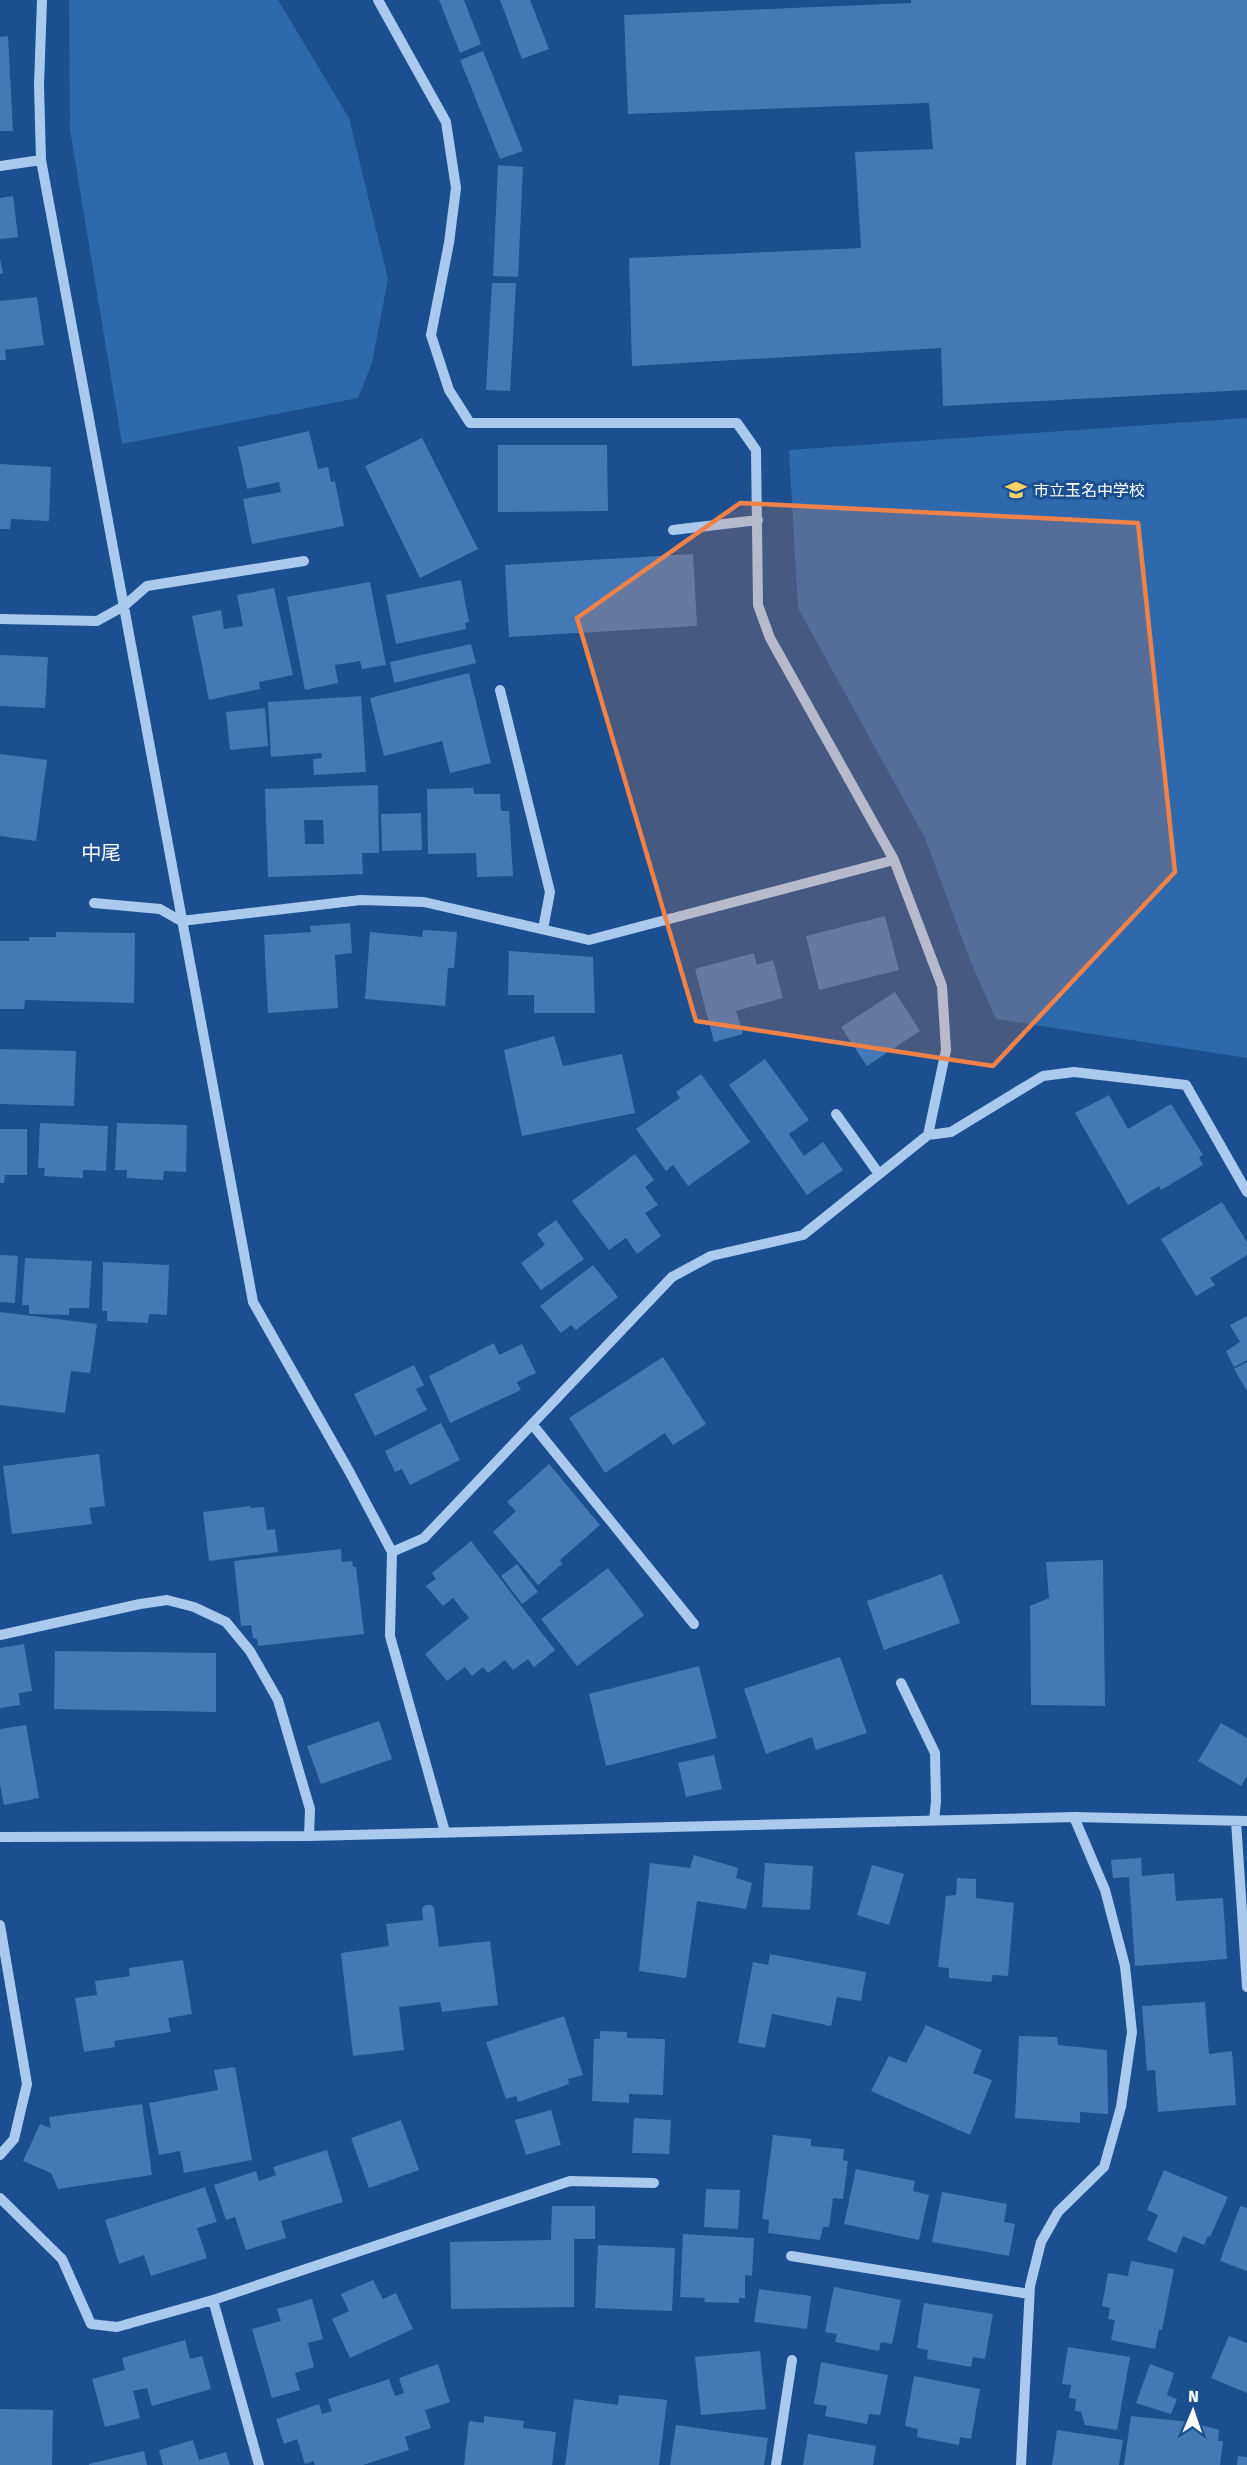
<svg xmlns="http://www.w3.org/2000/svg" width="1247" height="2465" font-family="'Fira Sans','Noto Sans JP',sans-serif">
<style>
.green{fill:#2e69ad}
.building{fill:#4478b7;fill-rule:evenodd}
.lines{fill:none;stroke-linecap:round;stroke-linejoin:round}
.minor{stroke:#a9c9ee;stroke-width:10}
.marked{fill:#ee8249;fill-opacity:0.2;stroke:#ee8249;stroke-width:4.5;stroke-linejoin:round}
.labels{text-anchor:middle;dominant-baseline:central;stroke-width:6;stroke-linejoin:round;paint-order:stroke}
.poi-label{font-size:16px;fill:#fff;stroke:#1b4f8f;text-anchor:start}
.quarter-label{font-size:20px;fill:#fff;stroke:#1b4f8f}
</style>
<rect width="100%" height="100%" fill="#1b4f8f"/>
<path class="green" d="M 69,0 L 278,0 L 349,118 L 388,279 L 372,363 L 358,398 L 122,444 L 70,130 Z
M 1247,418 L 1247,1058 L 996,1019 L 970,960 L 925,838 L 798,608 L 789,450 Z"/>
<path class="building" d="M 439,0 L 464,0 L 481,44 L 460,53 Z
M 500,0 L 530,0 L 549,49 L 522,59 Z
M 911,0 L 1247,0 L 1247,390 L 943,406 L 941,348 L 632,366 L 629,258 L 861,248 L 855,152 L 933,149 L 929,103 L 628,114 L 624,15 L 911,3 Z
M 8,36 L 13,131 L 0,131 L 0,37 Z
M 483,51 L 523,151 L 500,159 L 460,60 Z
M 498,165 L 523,167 L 518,277 L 493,276 Z
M 13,196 L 18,237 L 0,239 L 0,198 Z
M 0,259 L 3,273 L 0,274 Z
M 492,283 L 516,283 L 510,391 L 486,390 Z
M 37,297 L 44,345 L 5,350 L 6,360 L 0,360 L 0,301 Z
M 309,431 L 318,469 L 328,467 L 331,482 L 335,481 L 344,526 L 252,544 L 243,499 L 281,492 L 279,482 L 247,489 L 238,447 Z
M 422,438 L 478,549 L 420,578 L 365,466 Z
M 498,445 L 607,445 L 608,511 L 498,512 Z
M 0,464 L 51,467 L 49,521 L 11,519 L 10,529 L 0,529 Z
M 693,554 L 697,626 L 509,637 L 505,565 Z
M 461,580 L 469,622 L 465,623 L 466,629 L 396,644 L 386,595 Z
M 370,582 L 386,665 L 362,669 L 360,661 L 335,665 L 338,683 L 305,690 L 287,597 Z
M 274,588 L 293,675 L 259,682 L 260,689 L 209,700 L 192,616 L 221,610 L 224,629 L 243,626 L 237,595 Z
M 471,644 L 476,663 L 394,683 L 390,662 Z
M 0,655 L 48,657 L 45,708 L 0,706 Z
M 469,673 L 491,763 L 450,773 L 442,741 L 384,756 L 370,698 Z
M 361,696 L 366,772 L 314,775 L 313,759 L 322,758 L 322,753 L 271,757 L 268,702 Z
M 265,708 L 268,746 L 230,750 L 226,712 Z
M 0,754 L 47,760 L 36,841 L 0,836 Z
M 378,785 L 379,853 L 362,853 L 363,874 L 268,877 L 265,789 ZM 304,820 L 323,820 L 324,844 L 305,844 Z
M 473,788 L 474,794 L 500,794 L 501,811 L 509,811 L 513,876 L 477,877 L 476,853 L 428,854 L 427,789 Z
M 421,813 L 422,850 L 382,851 L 381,814 Z
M 885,916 L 899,970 L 819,990 L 806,936 Z
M 350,923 L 352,953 L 335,955 L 338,1008 L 268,1013 L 264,935 L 311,932 L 310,926 Z
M 423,930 L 457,932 L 454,968 L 448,968 L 445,1006 L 365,999 L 370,932 L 422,937 Z
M 56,932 L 135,933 L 134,1003 L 25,1000 L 24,1009 L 0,1009 L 0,941 L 29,941 L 29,937 L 56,937 Z
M 509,951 L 593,957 L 595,1013 L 534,1013 L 534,995 L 508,995 Z
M 754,953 L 757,965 L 773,960 L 783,998 L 736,1011 L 743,1034 L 714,1042 L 695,969 Z
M 895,992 L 920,1031 L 867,1066 L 841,1027 Z
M 554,1036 L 563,1066 L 622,1054 L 635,1113 L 522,1136 L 504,1050 Z
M 0,1049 L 76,1051 L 74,1106 L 0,1104 Z
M 765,1059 L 809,1120 L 789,1134 L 804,1156 L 823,1142 L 843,1170 L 807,1195 L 729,1085 Z
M 701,1074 L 750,1142 L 688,1186 L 673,1165 L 666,1171 L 636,1129 L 680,1098 L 676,1092 Z
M 1109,1095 L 1128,1129 L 1171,1104 L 1203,1155 L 1199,1157 L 1203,1165 L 1161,1190 L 1159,1186 L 1128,1205 L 1075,1113 Z
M 40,1123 L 108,1126 L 106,1171 L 83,1170 L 83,1178 L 44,1176 L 45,1168 L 38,1168 Z
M 117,1123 L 187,1125 L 186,1172 L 164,1171 L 163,1180 L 127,1178 L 127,1170 L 115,1170 Z
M 0,1129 L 27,1129 L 27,1175 L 5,1175 L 4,1183 L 0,1183 Z
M 635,1154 L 654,1180 L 645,1187 L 658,1205 L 645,1213 L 661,1236 L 637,1254 L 626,1238 L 609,1250 L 572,1201 Z
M 1222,1202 L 1247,1242 L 1247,1255 L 1210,1278 L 1215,1285 L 1196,1296 L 1161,1239 Z
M 556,1220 L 584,1259 L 541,1290 L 521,1263 L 545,1245 L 537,1234 Z
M 0,1255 L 18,1256 L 15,1303 L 0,1302 Z
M 25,1258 L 92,1261 L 89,1308 L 69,1308 L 69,1315 L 29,1314 L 29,1305 L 22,1305 Z
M 103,1262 L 169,1265 L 167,1315 L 149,1314 L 148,1323 L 107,1321 L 107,1311 L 102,1311 Z
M 593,1265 L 618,1297 L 576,1330 L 571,1325 L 561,1333 L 540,1306 Z
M 0,1312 L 97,1324 L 90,1373 L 71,1371 L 65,1413 L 0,1405 Z
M 1247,1316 L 1247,1360 L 1234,1367 L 1226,1351 L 1240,1342 L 1230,1325 Z
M 494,1343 L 499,1355 L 522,1344 L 536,1373 L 517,1382 L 521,1390 L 450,1423 L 429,1376 Z
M 663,1357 L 706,1424 L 673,1445 L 665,1433 L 605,1473 L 569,1418 Z
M 1247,1362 L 1247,1391 L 1234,1369 Z
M 414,1365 L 424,1385 L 416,1389 L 427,1410 L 375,1436 L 354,1394 Z
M 441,1423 L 460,1460 L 410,1485 L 402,1469 L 395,1472 L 385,1451 Z
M 99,1454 L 105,1506 L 89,1508 L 92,1524 L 12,1534 L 3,1466 Z
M 549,1464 L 600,1525 L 560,1560 L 562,1564 L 538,1585 L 493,1532 L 516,1511 L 507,1502 Z
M 250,1506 L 250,1508 L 264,1507 L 267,1530 L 275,1529 L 278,1552 L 209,1561 L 203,1512 Z
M 471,1541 L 555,1650 L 534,1667 L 528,1659 L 513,1670 L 505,1660 L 488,1673 L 483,1667 L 472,1676 L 465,1667 L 447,1681 L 425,1654 L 469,1618 L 453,1598 L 443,1606 L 426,1586 L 436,1579 L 432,1573 Z
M 341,1549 L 342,1562 L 352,1561 L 353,1567 L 356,1567 L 364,1634 L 258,1646 L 257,1639 L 253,1638 L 251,1625 L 241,1626 L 234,1561 Z
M 1103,1560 L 1105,1706 L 1031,1705 L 1030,1606 L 1049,1598 L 1046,1562 Z
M 517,1564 L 538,1592 L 522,1604 L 501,1576 Z
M 608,1568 L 644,1615 L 577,1666 L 541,1619 Z
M 942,1574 L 960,1623 L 884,1650 L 867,1601 Z
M 24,1644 L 32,1691 L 19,1693 L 20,1705 L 0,1708 L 0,1648 Z
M 55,1651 L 216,1653 L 216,1712 L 54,1709 Z
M 840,1657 L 867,1733 L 816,1750 L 812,1737 L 766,1754 L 744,1689 Z
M 699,1666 L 717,1738 L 606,1766 L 589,1694 Z
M 379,1721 L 392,1759 L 321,1784 L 307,1746 Z
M 1221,1723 L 1247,1738 L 1247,1776 L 1241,1786 L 1198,1761 Z
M 26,1725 L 39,1798 L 4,1805 L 0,1785 L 0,1729 Z
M 714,1755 L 722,1789 L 686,1797 L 678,1763 Z
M 694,1855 L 738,1868 L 736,1878 L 752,1883 L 746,1909 L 697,1901 L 686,1978 L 639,1971 L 650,1863 L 690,1868 Z
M 1141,1858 L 1142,1876 L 1174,1873 L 1176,1901 L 1223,1898 L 1227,1959 L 1135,1966 L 1129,1877 L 1113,1878 L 1111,1860 Z
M 765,1863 L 813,1866 L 810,1910 L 762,1907 Z
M 872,1865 L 904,1874 L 889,1925 L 857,1915 Z
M 957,1878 L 976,1879 L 976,1898 L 1014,1903 L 1008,1976 L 993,1975 L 991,1982 L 949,1978 L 949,1968 L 938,1967 L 946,1896 L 956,1895 Z
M 426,1905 L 432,1905 L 434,1908 L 439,1947 L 490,1941 L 498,2005 L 442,2012 L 440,2002 L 399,2007 L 404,2050 L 353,2056 L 341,1953 L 389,1946 L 386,1924 L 423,1920 L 422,1908 Z
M 770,1954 L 866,1972 L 861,2001 L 837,1997 L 831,2026 L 772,2014 L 765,2048 L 738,2043 L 753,1962 L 768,1965 Z
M 183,1960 L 192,2014 L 168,2018 L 171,2032 L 114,2041 L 115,2047 L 84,2052 L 75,1998 L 97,1995 L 95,1981 L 130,1976 L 129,1968 Z
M 1205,2002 L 1209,2054 L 1232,2051 L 1236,2105 L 1158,2112 L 1155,2070 L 1147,2071 L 1142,2006 Z
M 564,2016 L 583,2075 L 568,2079 L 569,2084 L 518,2102 L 516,2096 L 506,2099 L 486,2042 Z
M 926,2025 L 982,2050 L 973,2073 L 992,2080 L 970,2135 L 871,2091 L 889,2056 L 906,2063 Z
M 600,2031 L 627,2032 L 627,2038 L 665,2039 L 663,2095 L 629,2094 L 629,2103 L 592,2101 L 594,2039 L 600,2039 Z
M 1019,2036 L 1057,2037 L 1058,2045 L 1107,2050 L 1108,2114 L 1080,2112 L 1080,2123 L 1015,2118 Z
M 235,2067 L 252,2160 L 184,2173 L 180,2151 L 159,2155 L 149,2103 L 218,2090 L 214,2070 Z
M 142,2104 L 152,2175 L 58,2189 L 51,2173 L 23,2161 L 40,2124 L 51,2128 L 49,2117 Z
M 551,2110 L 561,2145 L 526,2155 L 515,2120 Z
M 634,2118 L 671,2120 L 669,2154 L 632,2153 Z
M 401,2120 L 419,2170 L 369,2188 L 351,2138 Z
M 773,2135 L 811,2139 L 811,2146 L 844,2149 L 843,2160 L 848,2161 L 843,2199 L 833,2198 L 829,2227 L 823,2227 L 820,2240 L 768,2233 L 769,2220 L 762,2219 Z
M 327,2150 L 343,2202 L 281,2221 L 286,2238 L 246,2250 L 235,2217 L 226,2220 L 214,2185 L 256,2171 L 259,2181 L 276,2175 L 273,2167 Z
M 856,2169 L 915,2181 L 913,2191 L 929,2195 L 919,2240 L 844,2224 Z
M 1164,2170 L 1228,2197 L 1210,2237 L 1208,2236 L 1204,2245 L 1183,2236 L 1176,2253 L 1147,2240 L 1158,2215 L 1147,2210 Z
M 205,2187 L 217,2222 L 197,2228 L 207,2258 L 151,2276 L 144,2255 L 119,2264 L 105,2220 Z
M 706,2189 L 740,2190 L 738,2229 L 704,2227 Z
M 942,2192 L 1007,2204 L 1004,2222 L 1015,2224 L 1009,2256 L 932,2242 Z
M 552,2206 L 595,2206 L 595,2239 L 574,2239 L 574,2307 L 451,2309 L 450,2242 L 551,2240 Z
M 1240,2206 L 1247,2208 L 1247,2271 L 1220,2261 Z
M 683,2234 L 754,2238 L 752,2276 L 745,2275 L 745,2298 L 739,2298 L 739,2303 L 704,2302 L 705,2298 L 680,2297 Z
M 598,2245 L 675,2248 L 672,2311 L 595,2308 Z
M 1131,2261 L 1174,2269 L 1162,2330 L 1159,2329 L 1155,2349 L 1111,2340 L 1115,2320 L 1108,2319 L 1110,2308 L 1102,2306 L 1108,2273 L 1128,2276 Z
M 373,2280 L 383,2299 L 396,2293 L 413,2329 L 350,2358 L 332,2319 L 349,2311 L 341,2294 Z
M 834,2287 L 901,2300 L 892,2344 L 881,2342 L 879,2351 L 835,2342 L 837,2334 L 825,2332 Z
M 759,2289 L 811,2296 L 807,2329 L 754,2322 Z
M 312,2299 L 323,2339 L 308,2343 L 314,2367 L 295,2373 L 300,2390 L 272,2398 L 252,2329 L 281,2321 L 277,2309 Z
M 924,2303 L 993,2314 L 985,2359 L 973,2357 L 971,2367 L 927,2359 L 928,2350 L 917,2348 Z
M 1229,2336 L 1247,2343 L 1247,2393 L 1211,2378 Z
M 185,2340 L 190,2359 L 202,2356 L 211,2389 L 152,2406 L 147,2388 L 133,2391 L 140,2418 L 105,2427 L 92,2379 L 125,2370 L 122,2358 Z
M 1068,2347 L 1130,2357 L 1117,2430 L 1085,2425 L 1081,2412 L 1075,2411 L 1076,2399 L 1069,2398 L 1071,2385 L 1062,2384 Z
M 760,2351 L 766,2409 L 701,2415 L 695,2357 Z
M 821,2362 L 888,2375 L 880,2415 L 869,2414 L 867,2424 L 825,2416 L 827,2406 L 814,2404 Z
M 438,2364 L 450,2402 L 425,2410 L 431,2428 L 405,2437 L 409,2450 L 363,2465 L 315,2465 L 313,2461 L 305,2464 L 297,2439 L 284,2444 L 276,2419 L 319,2404 L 322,2414 L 332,2411 L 328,2399 L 389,2379 L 395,2396 L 404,2393 L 399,2378 Z
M 1150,2364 L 1174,2373 L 1167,2395 L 1177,2399 L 1171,2414 L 1136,2403 Z
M 914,2376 L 980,2389 L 971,2439 L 960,2437 L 959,2445 L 917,2437 L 918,2429 L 905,2426 Z
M 619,2395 L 667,2400 L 659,2465 L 565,2465 L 574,2399 L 618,2405 Z
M 0,2409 L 53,2410 L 52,2465 L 0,2465 Z
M 484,2416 L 524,2421 L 523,2428 L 556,2432 L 552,2465 L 464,2465 L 469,2421 L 484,2423 Z
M 1131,2416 L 1190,2422 L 1219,2430 L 1218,2441 L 1223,2441 L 1220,2465 L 1124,2465 Z
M 676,2425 L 768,2438 L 764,2465 L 670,2465 Z
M 1057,2430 L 1123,2440 L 1119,2465 L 1052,2465 Z
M 808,2434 L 876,2446 L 873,2465 L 803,2465 Z
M 193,2440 L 199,2460 L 226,2452 L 230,2465 L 163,2465 L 159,2450 Z
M 144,2451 L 147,2465 L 89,2465 L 89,2464 Z
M 1238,2456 L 1247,2457 L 1247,2465 L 1237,2465 Z"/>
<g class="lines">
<path class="minor" d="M 42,0 L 39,85 L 41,160 L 253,1302 L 349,1471 L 392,1552 L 390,1636 L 445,1832
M 378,0 L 446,122 L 456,188 L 449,243 L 431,335 L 449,390 L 470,423 L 737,423 L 756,450 L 758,605 L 770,638 L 894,860 L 942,986 L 946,1050 L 928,1135
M 0,166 L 41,160
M 673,530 L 758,520
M 0,619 L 97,621 L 124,606 L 147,586 L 304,561
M 500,690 L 550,892 L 543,929
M 94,903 L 160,909 L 181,921 L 361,900 L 424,902 L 589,940 L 894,860
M 836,1114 L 879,1174
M 532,1424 L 694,1624
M 392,1552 L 424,1538 L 672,1277 L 711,1256 L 803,1235 L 928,1135 L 951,1132 L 1043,1076 L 1074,1072 L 1186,1085 L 1247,1192
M 0,1635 L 140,1604 L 167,1600 L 194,1607 L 226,1622 L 250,1651 L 278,1700 L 310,1809 L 309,1836
M 901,1683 L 935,1753 L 936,1801 L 934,1821
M 1236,1821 L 1247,1987
M 0,1837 L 309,1836 L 1074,1817 L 1247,1821
M 0,1925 L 27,2084 L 14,2139 L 0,2155
M 0,2198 L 62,2259 L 91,2324 L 117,2327 L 213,2300 L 259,2465
M 791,2256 L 1029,2294
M 213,2300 L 570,2181 L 654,2183
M 776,2465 L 792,2360
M 1021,2465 L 1030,2286 L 1041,2242 L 1058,2212 L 1104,2167 L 1121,2107 L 1132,2032 L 1125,1966 L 1105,1890 L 1074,1817"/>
</g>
<path class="marked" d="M 740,503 L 1138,523 L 1175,872 L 993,1066 L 696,1021 L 577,618 Z"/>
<defs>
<symbol id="school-bare" viewBox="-9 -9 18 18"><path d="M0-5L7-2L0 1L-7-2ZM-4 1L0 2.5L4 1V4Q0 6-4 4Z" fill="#ffd166" stroke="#1b4f8f" stroke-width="2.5" paint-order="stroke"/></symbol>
</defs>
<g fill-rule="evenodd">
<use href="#school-bare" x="1001" y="475" width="30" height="30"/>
</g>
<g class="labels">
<g class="poi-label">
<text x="1033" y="490">市立玉名中学校</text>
</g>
<g class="quarter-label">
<text x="101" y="853">中尾</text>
</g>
</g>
<g transform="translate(1193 2411) rotate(2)" stroke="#1b4f8f" stroke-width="4.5" paint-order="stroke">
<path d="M0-4.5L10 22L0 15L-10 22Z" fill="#ffffff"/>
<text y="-9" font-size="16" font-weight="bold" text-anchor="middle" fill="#ffffff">N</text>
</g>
</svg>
